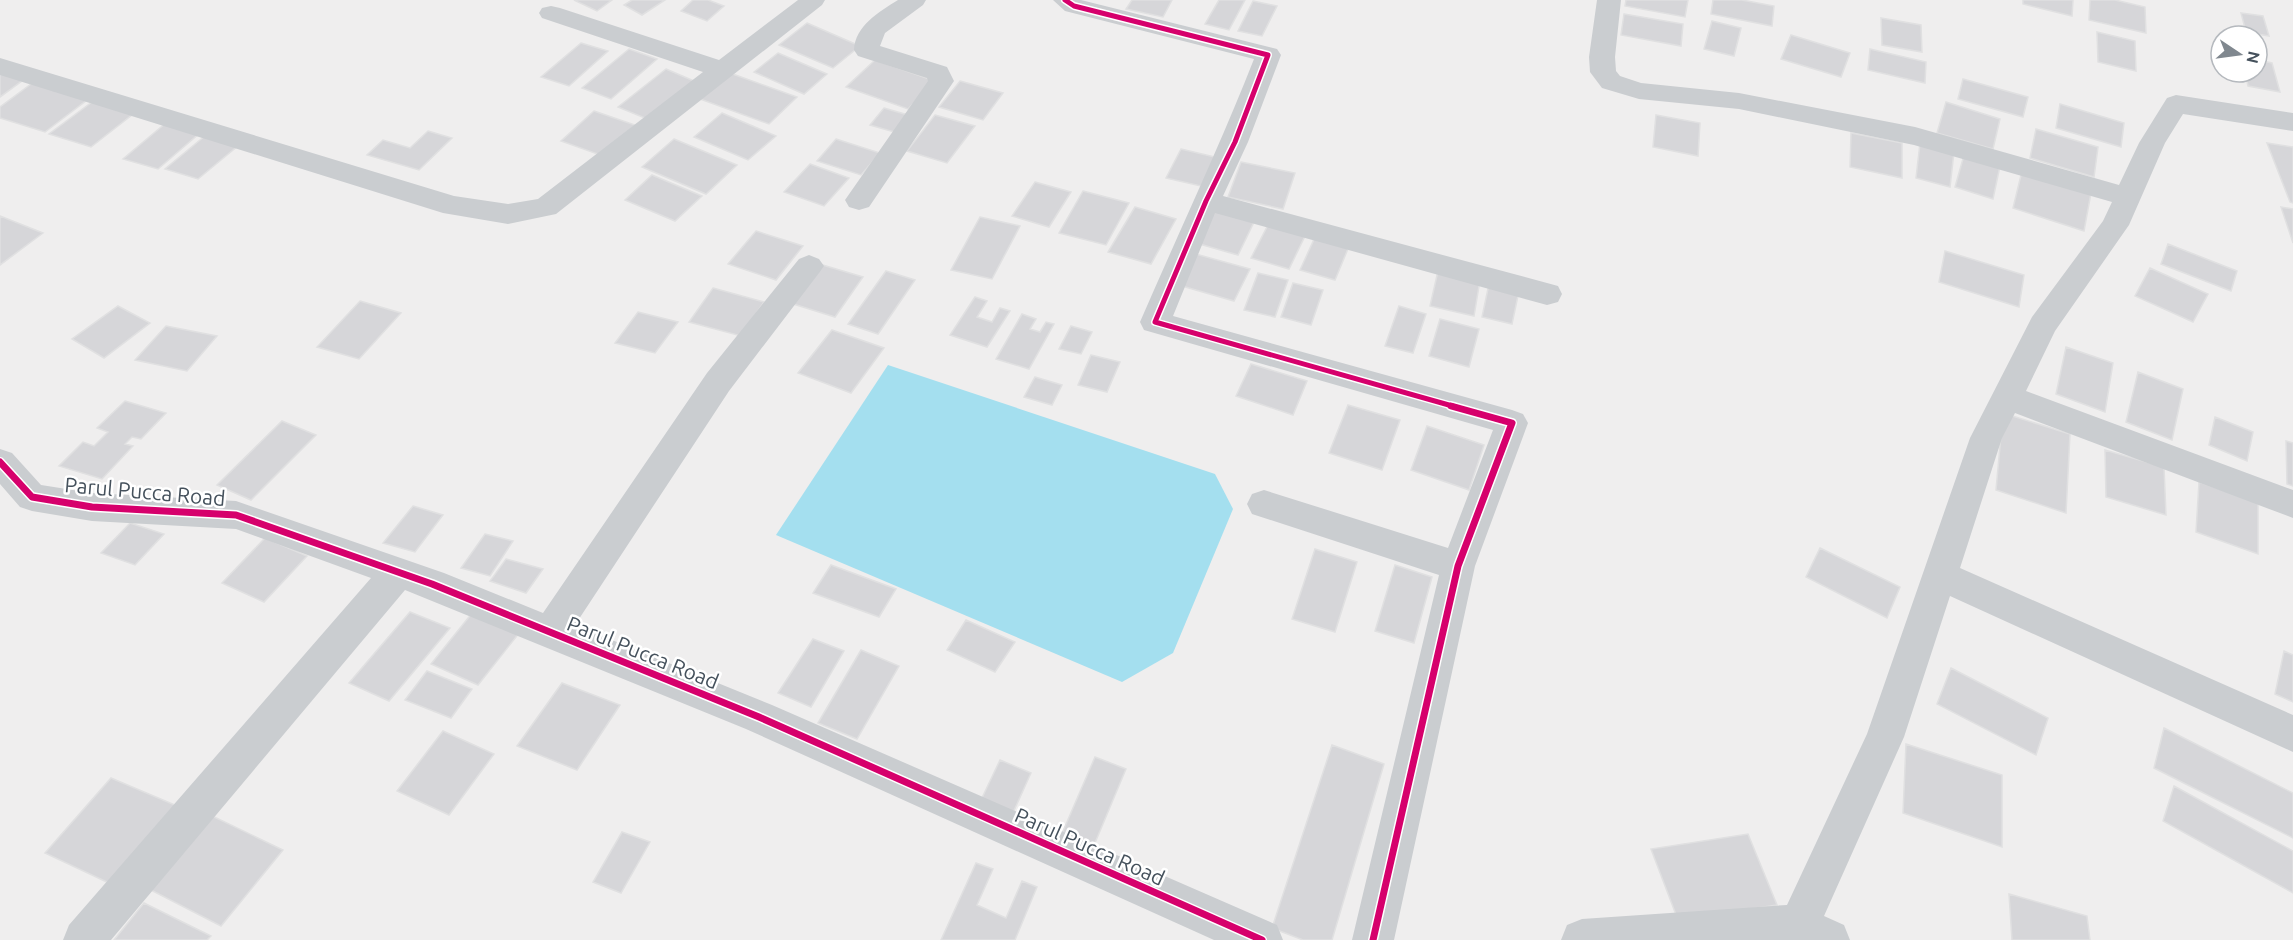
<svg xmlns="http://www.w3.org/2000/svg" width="2293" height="940" font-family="Ubuntu,sans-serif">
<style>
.water{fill:#a4dfef}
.building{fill:#d6d6d9;stroke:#e0e0e1;stroke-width:1.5}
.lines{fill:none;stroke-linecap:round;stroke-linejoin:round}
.minor{fill:#cacdd0;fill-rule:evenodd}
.cycleway-far1-casing{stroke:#fff;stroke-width:8}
.cycleway-casing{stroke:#fff;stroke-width:10}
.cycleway-far1{stroke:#d6006c;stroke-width:5}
.cycleway{stroke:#d6006c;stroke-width:7}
.labels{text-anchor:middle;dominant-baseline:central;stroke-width:5;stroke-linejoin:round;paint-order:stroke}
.street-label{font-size:21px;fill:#45515c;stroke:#fff}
</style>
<rect width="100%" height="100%" fill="#efeeee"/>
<path class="water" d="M 888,365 L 1215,474 L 1233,509 L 1173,653 L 1122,682 L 776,535 Z"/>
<path class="building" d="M 574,0 L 612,0 L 597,11 Z
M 632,0 L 665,0 L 642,15 L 624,5 Z
M 693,0 L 708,0 L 724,6 L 707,21 L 681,11 Z
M 1132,0 L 1172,0 L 1163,17 L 1126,9 Z
M 1219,0 L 1245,0 L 1229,30 L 1205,24 Z
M 1626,0 L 1688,0 L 1685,17 L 1625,6 Z
M 1713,0 L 1742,0 L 1774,6 L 1772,26 L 1711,14 Z
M 2023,0 L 2073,0 L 2072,16 L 2023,4 Z
M 2090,0 L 2115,0 L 2145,7 L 2146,33 L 2089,20 Z
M 1253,1 L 1277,6 L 1262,36 L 1238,31 Z
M 2241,13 L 2263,16 L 2269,36 L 2246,32 Z
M 1624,14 L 1683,24 L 1681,46 L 1621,35 Z
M 1881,18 L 1921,25 L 1922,52 L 1882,45 Z
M 1712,21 L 1741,28 L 1734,56 L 1704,49 Z
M 807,23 L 860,46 L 833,68 L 779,45 Z
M 2097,32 L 2135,41 L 2136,71 L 2098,62 Z
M 1791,35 L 1850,53 L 1841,77 L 1781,59 Z
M 581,43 L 608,51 L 569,86 L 541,77 Z
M 629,49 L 657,59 L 611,99 L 582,88 Z
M 1870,49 L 1926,62 L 1925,83 L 1868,70 Z
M 778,53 L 827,74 L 804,94 L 754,72 Z
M 875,60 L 935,81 L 908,109 L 846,87 Z
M 2257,60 L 2272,63 L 2280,92 L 2248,86 L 2245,72 L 2257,72 Z
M 666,69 L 694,81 L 647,119 L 618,107 Z
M 0,71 L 26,78 L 0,97 Z
M 730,73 L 797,97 L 769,124 L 700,99 Z
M 1963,79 L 2028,97 L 2023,117 L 1958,99 Z
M 35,81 L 91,97 L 45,132 L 0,118 L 0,107 Z
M 960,81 L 1003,93 L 983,120 L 939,107 Z
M 96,99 L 137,111 L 91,147 L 49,134 Z
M 1946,102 L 2000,119 L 1993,149 L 1937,133 Z
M 2060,104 L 2124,123 L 2121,147 L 2056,128 Z
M 884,108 L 908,115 L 894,132 L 870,125 Z
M 594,111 L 635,125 L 603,156 L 561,141 Z
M 722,113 L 776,136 L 748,160 L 694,137 Z
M 935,115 L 975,126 L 947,163 L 907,151 Z
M 1656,115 L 1700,123 L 1698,156 L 1653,147 Z
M 167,122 L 201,132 L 158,169 L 123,159 Z
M 2036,129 L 2098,147 L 2094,177 L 2030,158 Z
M 428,131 L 452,138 L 419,170 L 367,155 L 383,140 L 410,148 Z
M 1851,133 L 1902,143 L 1902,178 L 1850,167 Z
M 206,135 L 239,145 L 198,179 L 165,169 Z
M 674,139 L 737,165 L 706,194 L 642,167 Z
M 836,139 L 880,153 L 861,175 L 817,161 Z
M 1920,143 L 1954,152 L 1950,187 L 1916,178 Z
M 2267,143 L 2293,147 L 2293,203 L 2290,202 Z
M 1181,149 L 1219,158 L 1205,187 L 1166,178 Z
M 1964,155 L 2000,166 L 1993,199 L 1955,187 Z
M 1241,162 L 1295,173 L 1283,209 L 1228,197 Z
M 810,164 L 849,178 L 824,206 L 784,192 Z
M 2022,171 L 2091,193 L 2084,231 L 2013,208 Z
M 652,175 L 702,196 L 675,221 L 625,200 Z
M 1035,182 L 1071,192 L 1049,227 L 1012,216 Z
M 1083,191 L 1129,203 L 1106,245 L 1059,233 Z
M 1135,207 L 1176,219 L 1151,264 L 1108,252 Z
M 2281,207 L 2293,209 L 2293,243 Z
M 1213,209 L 1255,220 L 1238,255 L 1196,243 Z
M 0,216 L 43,233 L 0,265 Z
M 980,217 L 1020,226 L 992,279 L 951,270 Z
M 1269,223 L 1306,234 L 1289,269 L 1251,258 Z
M 756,231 L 803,246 L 776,280 L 728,264 Z
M 1316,235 L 1350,244 L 1335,280 L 1300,270 Z
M 2168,244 L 2237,271 L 2231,291 L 2161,264 Z
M 1945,251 L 2024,275 L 2019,307 L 1939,282 Z
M 1192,253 L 1250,269 L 1234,301 L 1175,284 Z
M 816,263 L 863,277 L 835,317 L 787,302 Z
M 2150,268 L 2208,294 L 2193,322 L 2135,296 Z
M 886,271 L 915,280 L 878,334 L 848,324 Z
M 1438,271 L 1480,280 L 1474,316 L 1430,306 Z
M 1258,273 L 1288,280 L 1275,317 L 1244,310 Z
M 1293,283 L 1323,290 L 1311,325 L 1281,317 Z
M 1489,284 L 1519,291 L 1512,324 L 1482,317 Z
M 713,288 L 764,302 L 741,336 L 689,322 Z
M 975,297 L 987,301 L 977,317 L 992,322 L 1000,308 L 1010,311 L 987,347 L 950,335 Z
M 360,301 L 401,313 L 359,359 L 317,347 Z
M 118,306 L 150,323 L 104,358 L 72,339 Z
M 1399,306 L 1426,314 L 1413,353 L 1385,346 Z
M 638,312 L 678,322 L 655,353 L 615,343 Z
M 1022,314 L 1036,319 L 1030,329 L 1040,332 L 1046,322 L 1054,324 L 1029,369 L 996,359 Z
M 1440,319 L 1479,329 L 1469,367 L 1429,356 Z
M 166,326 L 217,336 L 187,371 L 135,360 Z
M 1071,326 L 1092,332 L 1081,354 L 1059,349 Z
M 832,330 L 884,348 L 851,393 L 798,373 Z
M 2066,347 L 2113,363 L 2105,412 L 2056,394 Z
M 1091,355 L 1120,362 L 1107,392 L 1078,385 Z
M 1251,364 L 1307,381 L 1293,415 L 1236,396 Z
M 2138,372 L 2183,389 L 2172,440 L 2126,422 Z
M 1035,377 L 1062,385 L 1052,405 L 1024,397 Z
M 125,401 L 166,413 L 141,439 L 132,437 L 125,444 L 133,446 L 102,479 L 59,466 L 83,442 L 94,446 L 108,432 L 97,428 Z
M 1348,405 L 1400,420 L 1382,470 L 1329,453 Z
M 2003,413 L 2070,434 L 2066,513 L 1996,490 Z
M 2215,417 L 2253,432 L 2247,461 L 2209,445 Z
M 282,421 L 316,435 L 251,500 L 217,485 Z
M 1427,426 L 1484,445 L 1469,490 L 1411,470 Z
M 2286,441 L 2293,443 L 2293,486 L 2287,484 Z
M 2105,450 L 2164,467 L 2166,515 L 2106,497 Z
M 2199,482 L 2258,502 L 2258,554 L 2196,532 Z
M 413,506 L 443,515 L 415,552 L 383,543 Z
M 130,523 L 164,534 L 135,565 L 101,553 Z
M 485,534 L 513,541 L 490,576 L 461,568 Z
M 265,538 L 307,556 L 264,602 L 222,583 Z
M 1820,548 L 1900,587 L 1887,618 L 1806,577 Z
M 1315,549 L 1357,562 L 1335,632 L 1292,619 Z
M 506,559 L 543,569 L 526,593 L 490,581 Z
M 831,565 L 896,589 L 879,617 L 813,593 Z
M 1395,565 L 1432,577 L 1414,643 L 1375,631 Z
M 410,612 L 450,628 L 389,701 L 349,683 Z
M 473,612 L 520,632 L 478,685 L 431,664 Z
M 966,620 L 1015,642 L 995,672 L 947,650 Z
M 813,639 L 844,651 L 811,707 L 778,693 Z
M 861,650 L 899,666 L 857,739 L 818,723 Z
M 2284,651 L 2293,655 L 2293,702 L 2275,694 Z
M 1951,668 L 2048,718 L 2036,755 L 1937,704 Z
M 427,671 L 472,689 L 451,718 L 405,700 Z
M 562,683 L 620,705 L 577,770 L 517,746 Z
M 2164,728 L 2293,793 L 2293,838 L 2154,768 Z
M 443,731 L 494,754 L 449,815 L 397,791 Z
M 1906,744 L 2002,775 L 2002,847 L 1903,813 Z
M 1332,745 L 1384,764 L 1332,940 L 1303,940 L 1272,928 Z
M 1095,757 L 1126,769 L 1092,850 L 1060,838 Z
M 1000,760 L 1031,773 L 1012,815 L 980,802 Z
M 111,778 L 175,805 L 109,883 L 45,853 Z
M 2174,786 L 2293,851 L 2293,893 L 2163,821 Z
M 208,814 L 283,850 L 221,926 L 145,887 Z
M 622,832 L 650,842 L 621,893 L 593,882 Z
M 1748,834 L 1777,905 L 1678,920 L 1651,849 Z
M 976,863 L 993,869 L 977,905 L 1006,918 L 1022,881 L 1037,887 L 1015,940 L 941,940 Z
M 2009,894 L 2087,916 L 2090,940 L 2012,940 Z
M 144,903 L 211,936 L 207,940 L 114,940 Z"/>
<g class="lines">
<path class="minor" d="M 798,0 L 825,0 L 822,5 L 556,214 L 508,224 L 443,213 L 0,75 L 0,58 L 454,196 L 508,204 L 538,199 L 703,72 L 542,18 L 539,13 L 542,8 L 551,6 L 560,8 L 719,60 Z
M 898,0 L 926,0 L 923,5 L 885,33 L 880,46 L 947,67 L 954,81 L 869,207 L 859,210 L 849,207 L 845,200 L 928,81 L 927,78 L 858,56 L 854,50 C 855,26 879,12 898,0 Z
M 1053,0 L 1081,0 L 1277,49 L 1281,55 L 1248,142 L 1223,196 L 1547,283 L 1558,286 L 1562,294 L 1558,302 L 1547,305 L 1215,213 L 1173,316 L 1512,410 L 1523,414 L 1528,423 L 1475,566 L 1394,940 L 1352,940 L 1439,575 L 1252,514 L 1247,504 L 1252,494 L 1264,490 L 1448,548 L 1493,430 L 1144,330 L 1140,322 C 1178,234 1219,148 1254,59 L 1065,11 Z
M 1597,0 L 1621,0 L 1615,57 L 1616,71 L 1620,76 L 1641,83 L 1739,93 L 1915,127 L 2119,185 L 2139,143 L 2167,98 L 2176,95 L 2293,113 L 2293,131 L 2183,114 L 2165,143 L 2129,225 L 2055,331 L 2026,391 L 2293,490 L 2293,518 L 2015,413 L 2002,438 L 1960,568 L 2293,715 L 2293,752 L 1950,596 L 1904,737 L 1824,916 L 1844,925 L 1850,940 L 1561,940 L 1567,925 L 1582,919 L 1787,905 L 1867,734 L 1970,438 L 2032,317 L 2103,221 L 2112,202 L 1914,145 L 1739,109 L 1639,99 L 1602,88 L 1590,72 L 1589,57 Z
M 809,255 L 819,259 L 824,266 L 819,273 L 729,391 L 575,625 L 772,705 L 1277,925 L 1283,940 L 1214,940 L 746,729 L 405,590 L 111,940 L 63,940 L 69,925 L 371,578 L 236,529 L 92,521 L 32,511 L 20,507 L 0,484 L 0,449 L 12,453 L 41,485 L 92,493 L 236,501 L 444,573 L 543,613 L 707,373 L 799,259 Z"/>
<defs>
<path id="cycleway-far1" d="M 1065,0 L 1074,6 L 1268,55 L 1235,142 L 1206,201 L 1155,322 L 1456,407"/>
<path id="cycleway" d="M 0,462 L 32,497 L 92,507 L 236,515 L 432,584 L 759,717 L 1262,940
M 1373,940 L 1458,566 L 1512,423 L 1451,406"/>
</defs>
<use href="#cycleway-far1" class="cycleway-far1-casing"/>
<use href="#cycleway" class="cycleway-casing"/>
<use href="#cycleway-far1" class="cycleway-far1"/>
<use href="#cycleway" class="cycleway"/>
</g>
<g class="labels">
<g class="street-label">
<text transform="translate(145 491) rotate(5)">Parul Pucca Road</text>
<text transform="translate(643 652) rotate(22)">Parul Pucca Road</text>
<text transform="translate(1090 846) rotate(24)">Parul Pucca Road</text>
</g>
</g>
<g transform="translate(2239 54) rotate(103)"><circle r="28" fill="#ffffff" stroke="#b5b9be" stroke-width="1.5"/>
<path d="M0-4.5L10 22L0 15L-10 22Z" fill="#80888f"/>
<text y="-9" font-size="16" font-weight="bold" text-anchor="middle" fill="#45515c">N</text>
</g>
</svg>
